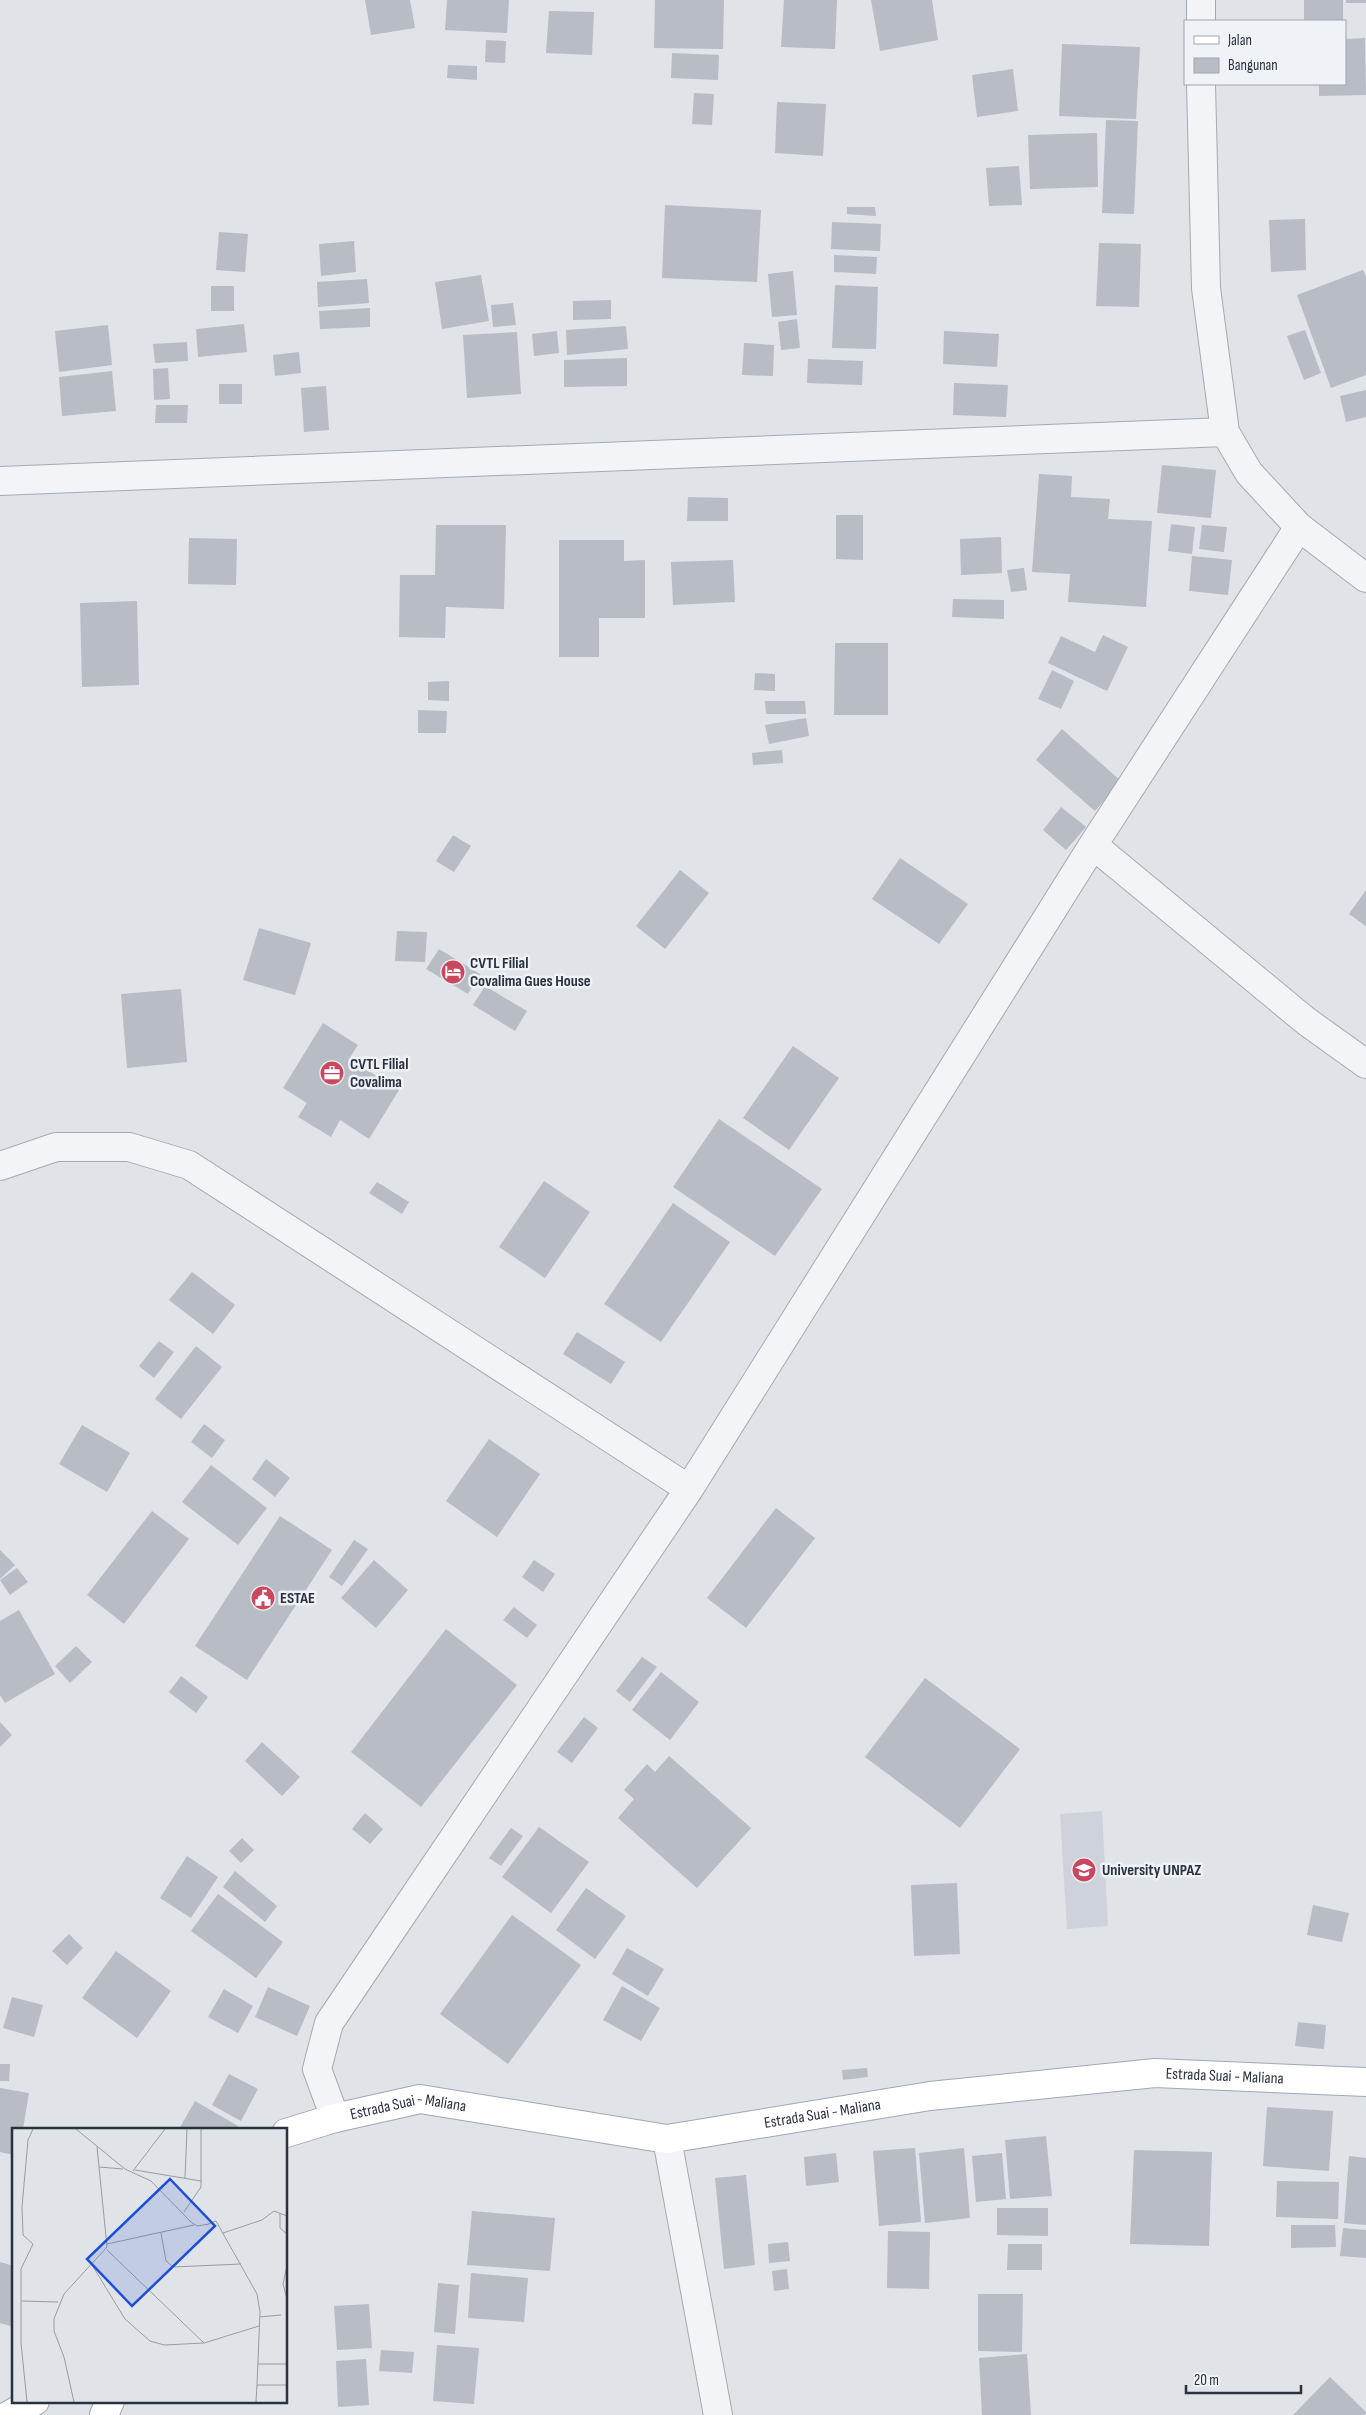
<svg xmlns="http://www.w3.org/2000/svg" width="1366" height="2415" font-family="'Sofia Sans Condensed',sans-serif">
<style>
.built{fill:#ced2da}
.building{fill:#b7bcc5}
.lines{fill:none;stroke-linecap:round;stroke-linejoin:round}
.minor-casing{stroke:#a5aab2;stroke-width:30}
.major-casing{stroke:#9fa8b4;stroke-width:30}
.minor{stroke:#f2f4f7;stroke-width:28}
.major{stroke:#fff;stroke-width:28}
.labels{text-anchor:middle;dominant-baseline:central;stroke-width:5;stroke-linejoin:round;paint-order:stroke}
.poi-label{font-size:16px;font-weight:bold;fill:#29313f;stroke:#eff2f6;text-anchor:start}
.street-label{font-size:16px;fill:#29313f;stroke:#eff2f6}
.inset-road{fill:none;stroke:#979ca4;stroke-width:1}
.view{fill:#1d4ed8;fill-opacity:0.15;stroke:#1d4ed8;stroke-width:2.5}
.inset-edge{fill:none;stroke:#29313f;stroke-width:2.5}
</style>
<rect width="100%" height="100%" fill="#e0e3e8"/>
<path class="built" d="M 1102,1811 L 1108,1926 L 1067,1929 L 1060,1814 Z"/>
<path class="building" d="M 365,0 L 410,0 L 415,28 L 371,35 Z
M 447,0 L 509,0 L 507,33 L 445,30 Z
M 655,0 L 724,0 L 723,49 L 654,48 Z
M 784,0 L 837,0 L 835,49 L 781,47 Z
M 871,0 L 932,0 L 938,40 L 880,51 Z
M 1304,0 L 1343,0 L 1343,21 L 1304,21 Z
M 1346,0 L 1366,0 L 1366,3 L 1346,3 Z
M 549,11 L 594,12 L 592,55 L 546,53 Z
M 1365,38 L 1366,95 L 1319,96 L 1319,84 L 1345,84 L 1345,39 Z
M 486,40 L 506,41 L 505,63 L 485,62 Z
M 1062,44 L 1140,47 L 1136,119 L 1059,116 Z
M 672,53 L 719,55 L 718,80 L 671,78 Z
M 448,65 L 477,66 L 477,80 L 447,78 Z
M 1013,69 L 1018,111 L 977,117 L 972,75 Z
M 694,93 L 714,94 L 712,125 L 692,124 Z
M 777,102 L 826,104 L 823,156 L 775,153 Z
M 1106,120 L 1138,121 L 1134,214 L 1102,213 Z
M 1097,133 L 1098,187 L 1030,189 L 1028,135 Z
M 1019,166 L 1022,205 L 989,206 L 986,168 Z
M 665,205 L 761,210 L 757,282 L 662,278 Z
M 847,207 L 875,207 L 876,216 L 847,214 Z
M 1305,219 L 1306,270 L 1271,272 L 1269,220 Z
M 832,222 L 881,224 L 880,251 L 831,249 Z
M 219,232 L 248,234 L 245,272 L 216,270 Z
M 354,241 L 356,272 L 321,276 L 319,244 Z
M 1099,243 L 1141,244 L 1139,307 L 1096,306 Z
M 834,255 L 877,257 L 876,274 L 834,272 Z
M 1363,270 L 1366,277 L 1366,375 L 1331,388 L 1297,295 Z
M 793,271 L 797,315 L 772,317 L 768,274 Z
M 481,275 L 489,321 L 442,329 L 435,282 Z
M 367,279 L 369,303 L 318,307 L 317,282 Z
M 835,285 L 878,287 L 876,349 L 832,348 Z
M 211,286 L 234,286 L 234,311 L 211,311 Z
M 611,300 L 611,319 L 573,320 L 573,301 Z
M 513,303 L 516,325 L 493,327 L 491,305 Z
M 370,308 L 370,327 L 320,329 L 319,311 Z
M 797,319 L 800,348 L 781,350 L 778,322 Z
M 244,324 L 247,352 L 198,357 L 196,329 Z
M 108,325 L 112,365 L 59,372 L 55,331 Z
M 626,326 L 628,349 L 567,355 L 566,330 Z
M 1305,330 L 1321,373 L 1304,380 L 1287,336 Z
M 557,331 L 559,353 L 534,356 L 532,334 Z
M 944,331 L 999,334 L 997,367 L 943,364 Z
M 517,332 L 521,394 L 467,398 L 463,335 Z
M 187,342 L 188,361 L 155,363 L 153,344 Z
M 744,343 L 774,345 L 773,376 L 742,375 Z
M 299,352 L 301,373 L 275,376 L 273,355 Z
M 627,358 L 627,386 L 564,387 L 564,360 Z
M 808,359 L 863,361 L 862,385 L 807,383 Z
M 168,368 L 170,399 L 154,400 L 153,369 Z
M 112,371 L 116,411 L 62,416 L 59,377 Z
M 954,383 L 1008,385 L 1006,417 L 953,415 Z
M 219,384 L 242,384 L 242,404 L 219,404 Z
M 326,386 L 329,430 L 304,432 L 301,388 Z
M 1366,390 L 1366,417 L 1346,422 L 1340,396 Z
M 156,405 L 188,405 L 187,423 L 155,423 Z
M 1162,465 L 1216,470 L 1211,518 L 1157,513 Z
M 1039,474 L 1072,476 L 1071,497 L 1110,499 L 1108,519 L 1152,521 L 1146,607 L 1068,602 L 1070,574 L 1032,572 Z
M 688,497 L 728,498 L 728,521 L 687,521 Z
M 836,515 L 863,515 L 863,560 L 836,559 Z
M 1171,524 L 1195,527 L 1192,554 L 1168,551 Z
M 436,525 L 506,525 L 504,609 L 446,607 L 445,638 L 399,637 L 400,575 L 435,575 Z
M 1202,525 L 1227,527 L 1224,552 L 1199,549 Z
M 1001,537 L 1002,573 L 961,575 L 960,539 Z
M 189,538 L 237,539 L 236,585 L 188,584 Z
M 559,540 L 624,540 L 624,561 L 645,560 L 645,618 L 599,618 L 599,657 L 559,657 Z
M 1192,556 L 1232,560 L 1228,595 L 1189,591 Z
M 733,560 L 735,602 L 673,605 L 671,562 Z
M 1024,568 L 1027,590 L 1011,592 L 1007,570 Z
M 953,599 L 1004,600 L 1004,619 L 952,617 Z
M 137,601 L 139,685 L 82,687 L 80,603 Z
M 1103,635 L 1128,647 L 1107,691 L 1048,663 L 1061,636 L 1095,652 Z
M 835,643 L 888,643 L 888,715 L 834,715 Z
M 1052,670 L 1074,681 L 1061,709 L 1038,699 Z
M 755,673 L 775,674 L 775,691 L 754,690 Z
M 449,681 L 449,701 L 428,700 L 428,682 Z
M 765,701 L 805,701 L 806,714 L 766,714 Z
M 418,710 L 447,711 L 446,733 L 418,733 Z
M 806,718 L 809,736 L 769,744 L 765,725 Z
M 1062,729 L 1121,781 L 1095,811 L 1036,760 Z
M 782,750 L 783,763 L 753,765 L 752,753 Z
M 1061,807 L 1086,827 L 1066,850 L 1043,830 Z
M 453,835 L 471,846 L 454,872 L 436,861 Z
M 900,858 L 968,904 L 939,944 L 872,899 Z
M 680,870 L 709,893 L 665,949 L 636,926 Z
M 1366,890 L 1366,926 L 1349,914 Z
M 259,928 L 311,943 L 295,995 L 243,980 Z
M 397,931 L 427,932 L 425,962 L 395,961 Z
M 439,949 L 480,974 L 468,994 L 426,969 Z
M 485,986 L 527,1011 L 515,1031 L 473,1005 Z
M 181,989 L 187,1062 L 127,1068 L 121,994 Z
M 323,1023 L 358,1045 L 349,1059 L 399,1090 L 369,1139 L 340,1120 L 331,1137 L 298,1117 L 307,1103 L 283,1088 Z
M 793,1046 L 839,1078 L 789,1150 L 743,1118 Z
M 719,1119 L 822,1189 L 775,1256 L 673,1187 Z
M 544,1181 L 590,1212 L 545,1278 L 499,1247 Z
M 377,1182 L 409,1202 L 402,1214 L 369,1193 Z
M 673,1203 L 730,1242 L 661,1342 L 604,1304 Z
M 192,1272 L 235,1305 L 213,1334 L 169,1300 Z
M 577,1332 L 625,1362 L 611,1384 L 563,1354 Z
M 159,1341 L 174,1352 L 154,1378 L 139,1366 Z
M 196,1346 L 222,1367 L 181,1419 L 155,1399 Z
M 204,1424 L 225,1440 L 212,1458 L 191,1442 Z
M 82,1425 L 130,1453 L 107,1492 L 59,1464 Z
M 489,1439 L 540,1474 L 497,1537 L 446,1501 Z
M 266,1459 L 290,1478 L 275,1497 L 252,1479 Z
M 211,1465 L 267,1508 L 238,1545 L 182,1502 Z
M 776,1508 L 815,1538 L 746,1628 L 707,1598 Z
M 152,1511 L 189,1539 L 124,1624 L 87,1595 Z
M 280,1516 L 332,1550 L 247,1680 L 195,1646 Z
M 354,1540 L 368,1549 L 342,1586 L 329,1577 Z
M 0,1550 L 15,1565 L 0,1579 Z
M 374,1560 L 408,1590 L 376,1628 L 341,1598 Z
M 534,1560 L 555,1574 L 543,1592 L 522,1577 Z
M 17,1568 L 28,1582 L 10,1595 L 0,1580 Z
M 514,1607 L 537,1625 L 527,1638 L 503,1620 Z
M 19,1610 L 55,1674 L 5,1703 L 0,1695 L 0,1621 Z
M 446,1629 L 517,1685 L 421,1807 L 351,1752 Z
M 76,1646 L 92,1662 L 70,1683 L 55,1666 Z
M 642,1657 L 657,1667 L 630,1702 L 616,1691 Z
M 661,1672 L 699,1702 L 670,1740 L 632,1710 Z
M 181,1676 L 208,1697 L 196,1713 L 169,1692 Z
M 925,1678 L 1020,1749 L 960,1828 L 865,1757 Z
M 584,1717 L 598,1728 L 572,1763 L 557,1752 Z
M 0,1722 L 12,1735 L 0,1747 Z
M 262,1742 L 300,1777 L 282,1796 L 245,1761 Z
M 669,1756 L 751,1828 L 697,1888 L 618,1818 L 634,1799 L 624,1790 L 647,1764 L 655,1772 Z
M 365,1813 L 383,1829 L 370,1844 L 352,1829 Z
M 539,1827 L 589,1862 L 551,1913 L 502,1877 Z
M 511,1828 L 523,1836 L 501,1866 L 489,1858 Z
M 242,1838 L 254,1850 L 241,1863 L 229,1851 Z
M 187,1856 L 218,1877 L 191,1918 L 160,1898 Z
M 235,1871 L 277,1906 L 265,1922 L 223,1887 Z
M 957,1883 L 960,1954 L 914,1956 L 911,1885 Z
M 586,1888 L 626,1916 L 595,1959 L 556,1930 Z
M 218,1894 L 283,1942 L 256,1978 L 191,1931 Z
M 1313,1905 L 1349,1913 L 1342,1942 L 1307,1935 Z
M 512,1915 L 581,1965 L 508,2064 L 440,2014 Z
M 69,1934 L 83,1948 L 67,1965 L 52,1951 Z
M 627,1948 L 664,1969 L 648,1996 L 612,1974 Z
M 116,1951 L 171,1991 L 137,2038 L 82,1998 Z
M 622,1986 L 660,2008 L 641,2041 L 603,2020 Z
M 268,1987 L 310,2006 L 297,2036 L 255,2017 Z
M 224,1989 L 253,2006 L 238,2033 L 208,2017 Z
M 12,1997 L 43,2005 L 34,2037 L 3,2028 Z
M 1298,2022 L 1326,2025 L 1324,2049 L 1295,2046 Z
M 0,2064 L 10,2064 L 9,2081 L 0,2081 Z
M 867,2068 L 868,2077 L 843,2080 L 842,2070 Z
M 229,2074 L 258,2089 L 241,2121 L 212,2105 Z
M 0,2088 L 29,2093 L 23,2129 L 14,2129 L 14,2155 L 0,2152 Z
M 195,2101 L 238,2126 L 236,2129 L 179,2129 Z
M 1267,2107 L 1333,2111 L 1329,2171 L 1263,2166 Z
M 1046,2136 L 1052,2196 L 1010,2199 L 1005,2140 Z
M 915,2148 L 921,2222 L 879,2226 L 873,2151 Z
M 964,2148 L 970,2218 L 925,2223 L 919,2153 Z
M 1134,2150 L 1212,2152 L 1209,2246 L 1130,2244 Z
M 836,2153 L 839,2182 L 806,2186 L 804,2157 Z
M 1002,2153 L 1006,2199 L 976,2202 L 972,2156 Z
M 1349,2156 L 1366,2158 L 1366,2225 L 1344,2223 Z
M 746,2175 L 755,2265 L 724,2269 L 715,2178 Z
M 1277,2181 L 1339,2182 L 1338,2219 L 1276,2217 Z
M 997,2208 L 1048,2208 L 1048,2236 L 997,2235 Z
M 472,2211 L 555,2218 L 550,2271 L 467,2265 Z
M 1291,2225 L 1335,2225 L 1336,2247 L 1291,2248 Z
M 1343,2228 L 1366,2230 L 1366,2258 L 1340,2256 Z
M 888,2231 L 930,2232 L 929,2289 L 887,2288 Z
M 788,2242 L 790,2261 L 769,2263 L 768,2244 Z
M 1008,2244 L 1042,2244 L 1042,2270 L 1007,2270 Z
M 0,2262 L 14,2266 L 14,2327 L 0,2323 Z
M 787,2269 L 789,2289 L 774,2291 L 772,2271 Z
M 471,2273 L 528,2278 L 524,2322 L 468,2318 Z
M 438,2283 L 459,2285 L 455,2334 L 434,2332 Z
M 978,2294 L 1023,2294 L 1022,2352 L 978,2351 Z
M 369,2304 L 372,2348 L 337,2350 L 334,2306 Z
M 437,2345 L 479,2348 L 474,2404 L 433,2401 Z
M 381,2350 L 414,2352 L 412,2373 L 379,2371 Z
M 1027,2354 L 1031,2415 L 982,2415 L 979,2358 Z
M 366,2359 L 369,2405 L 338,2407 L 336,2361 Z
M 1330,2377 L 1366,2412 L 1365,2415 L 1293,2415 Z"/>
<g class="lines">
<defs>
<path id="minor" d="M 1201,0 L 1201,21
M 1201,84 L 1206,288 L 1225,432 L 1249,473 L 1299,527 L 1366,578
M 0,481 L 1225,432
M 1093,845 L 1306,1021 L 1366,1064
M 0,1166 L 56,1147 L 129,1147 L 189,1165 L 689,1489
M 335,2118 L 317,2069 L 329,2023 L 689,1489 L 1093,845 L 1299,527
M 667,2139 L 718,2415"/>
<g id="major">
<path id="s1" d="M 286,2133 L 335,2118 L 420,2099 L 667,2139 L 930,2096 L 1155,2073 L 1366,2082"/>
<path d="M 9,2415 L 35,2401"/>
<path d="M 104,2415 L 110,2401"/>
</g>
</defs>
<use href="#minor" class="minor-casing"/>
<use href="#major" class="major-casing"/>
<use href="#minor" class="minor"/>
<use href="#major" class="major"/>
</g>
<defs>
<symbol id="hotel-disc" viewBox="-11 -11 22 22"><circle r="9.5" fill="#ca485d" stroke="#eff2f6"/><path d="M-6-4.5h1.5V1H6V5H4.5V3h-9V5H-6ZM-4 0a1.8 1.8 0 1 1 3.6 0ZM.5 0V-2.5h3Q6-2.5 6 0Z" fill="#fff"/></symbol>
<symbol id="office-disc" viewBox="-11 -11 22 22"><circle r="9.5" fill="#ca485d" stroke="#eff2f6"/><path d="M-6-3h4V-5.5h4V-3h4V5H-6ZM-1-4.5V-3h2v-1.5ZM-6 0V1H6V0Z" fill="#fff"/></symbol>
<symbol id="civic-disc" viewBox="-11 -11 22 22"><circle r="9.5" fill="#ca485d" stroke="#eff2f6"/><path d="M-.6-6.5H3V-4.5H.6V-3L4-1V1h2V6H-6V1h2V-1L-.6-3ZM-1.2 2.5V6h2.4V2.5Z" fill="#fff"/></symbol>
<symbol id="university-disc" viewBox="-11 -11 22 22"><circle r="9.5" fill="#ca485d" stroke="#eff2f6"/><path d="M0-5L7-2L0 1L-7-2ZM-4 1L0 2.5L4 1V4Q0 6-4 4Z" fill="#fff"/></symbol>
</defs>
<g fill-rule="evenodd">
<use href="#hotel-disc" x="439" y="958" width="28" height="28"/>
<use href="#office-disc" x="318" y="1059" width="28" height="28"/>
<use href="#civic-disc" x="249" y="1584" width="28" height="28"/>
<use href="#university-disc" x="1070" y="1856" width="28" height="28"/>
</g>
<g class="labels">
<g class="poi-label">
<text x="470" y="963">CVTL Filial<tspan x="470" dy="18">Covalima Gues House</tspan></text>
<text x="350" y="1064">CVTL Filial<tspan x="350" dy="18">Covalima</tspan></text>
<text x="280" y="1598">ESTAE</text>
<text x="1102" y="1870">University UNPAZ</text>
</g>
<g class="street-label">
<text stroke="none"><textPath href="#s1" startOffset="951">Estrada Suai - Maliana</textPath></text>
<text stroke="none"><textPath href="#s1" startOffset="126">Estrada Suai - Maliana</textPath></text>
<text stroke="none"><textPath href="#s1" startOffset="546">Estrada Suai - Maliana</textPath></text>
</g>
</g>
<g transform="translate(12 2128)">
<rect width="275" height="275" fill="#e0e3e8"/>
<path class="inset-road" d="M 64,1 L 113,41 L 139,53 L 179,94 L 185,98 L 197,96M 87,39 L 111,41M 123,42 L 189,53M 121,43 L 153,1M 173,50 L 175,1M 172,84 L 189,59 L 189,1M 268,85 L 268,100 L 275,106M 194,97 L 204,93 L 245,166 L 248,184 L 245,257 L 275,257M 149,105 L 154,133 L 161,139 L 229,136M 211,105 L 250,92 L 262,83 L 275,88M 95,116 L 182,97M 95,122 L 192,215 L 247,198M 80,137 L 113,191 L 138,213 L 152,217 L 192,215M 275,138 L 271,156 L 275,171M 9,173 L 46,174M 248,189 L 269,187M 246,236 L 275,236M 15,274 L 9,215 L 9,141 L 21,116 L 11,107 L 10,79 L 16,12 L 21,1M 62,274 L 52,229 L 42,203 L 42,191 L 52,166 L 95,119 L 85,19M 244,274 L 245,257"/>
<path class="view" d="M 158,51 L 203,98 L 120,178 L 75,131 Z"/>
<rect width="275" height="275" class="inset-edge"/>
</g>
<rect x="1184" y="20" width="162" height="65" fill="#eff2f6" stroke="#a0a5ad"/>
<rect x="1194" y="36" width="25" height="8" fill="#ffffff" stroke="#a0a5ad"/>
<text x="1228" y="45" font-size="15" fill="#29313f">Jalan</text>
<rect x="1194" y="58" width="25" height="15" fill="#b7bcc5" stroke="#a0a5ad"/>
<text x="1228" y="70" font-size="15" fill="#29313f">Bangunan</text>
<path d="M1186 2385v8h115v-8" fill="none" stroke="#29313f" stroke-width="2.5"/>
<text x="1194" y="2385" font-size="15" fill="#29313f" stroke="#eff2f6" stroke-width="4" paint-order="stroke">20 m</text>
</svg>
